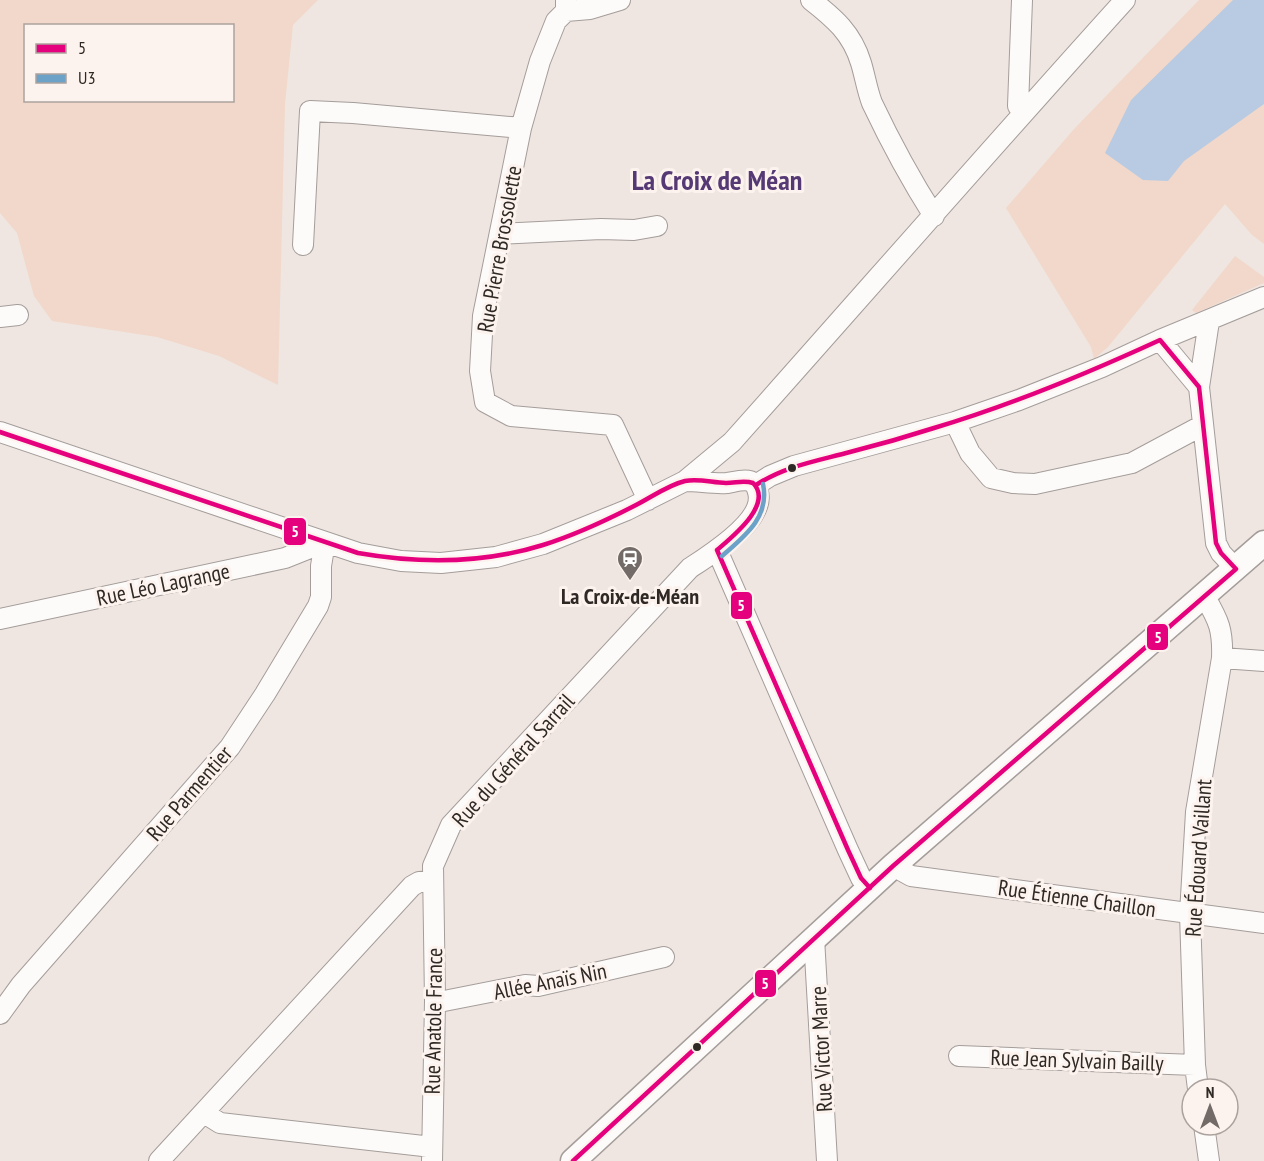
<svg xmlns="http://www.w3.org/2000/svg" width="1264" height="1161" font-family="'PT Sans Narrow',sans-serif">
<style>
.green{fill:#f1d8ca;fill-rule:evenodd}
.water{fill:#b9cbe2}
.lines{fill:none;stroke-linecap:round;stroke-linejoin:round}
.minor-casing{stroke:#a49d9a;stroke-width:22}
.major-casing{stroke:#a49d9a;stroke-width:27}
.minor{stroke:#fdfbfa;stroke-width:20}
.major{stroke:#fdfbfa;stroke-width:24}
.bus-1-casing{stroke:#fdf3ee;stroke-width:9}
.bus-2-casing{stroke:#fdf3ee;stroke-width:9}
.bus-1{stroke:#e5007d;stroke-width:4.5}
.bus-2{stroke:#6da2c8;stroke-width:4.5}
.bus-dot{fill:#2f2925;stroke:#fdf3ee;stroke-width:2}
.labels{text-anchor:middle;dominant-baseline:central;stroke-width:6;stroke-linejoin:round;paint-order:stroke}
.street-label{font-size:22px;fill:#2f2925;stroke:#fdf3ee}
.poi-label{font-size:22px;font-weight:bold;fill:#2f2925;stroke:#fdf3ee}
.district-label{font-size:28px;font-weight:bold;fill:#553975;stroke:#fdf3ee}
.line-badge{stroke:#fdf3ee;stroke-width:2}
.badge-label{font-size:16px;text-anchor:middle;font-weight:bold;fill:#fff}
</style>
<rect width="100%" height="100%" fill="#efe6e1"/>
<path class="green" d="M 0,0 L 318,0 L 293,25 L 285,104 L 278,385 L 219,356 L 157,337 L 52,321 L 34,296 L 17,233 L 0,213 ZM 26,26 L 232,26 L 232,100 L 26,100 Z
M 1199,0 L 1264,0 L 1264,244 L 1252,235 L 1225,204 L 1108,347 L 1094,359 L 1091,347 L 1006,208 L 1074,129 Z
M 1235,256 L 1264,277 L 1264,283 L 1196,313 L 1192,310 Z"/>
<path class="water" d="M 1233,0 L 1264,0 L 1264,104 L 1184,161 L 1168,181 L 1143,180 L 1105,153 L 1131,100 Z"/>
<g class="lines">
<defs>
<path id="minor" d="M 566,0 L 566,11 L 556,21 L 540,61 L 521,128 L 483,316 L 480,371 L 485,402 L 511,416 L 613,425 L 648,500
M 811,0 C 834,18 852,33 861,63 C 865,76 867,90 872,103 C 890,141 911,180 934,216
M 1022,0 L 1018,106 L 1023,113
M 566,11 L 590,9 L 620,0
M 500,234 L 601,229 L 634,230 L 657,226
M 303,245 L 310,111 L 353,113 L 521,128
M 0,317 L 18,315
M 1209,321 L 1199,387 L 1216,543 L 1221,553 L 1236,569
M 1160,340 L 1199,387
M 955,422 L 970,453 L 991,478 L 1013,483 L 1035,484 L 1132,463 L 1203,425
M 0,432 L 358,553 L 401,561 L 441,563 L 496,557 L 543,544 L 627,510 L 685,481 L 732,442 C 863,295 993,146 1125,0
M 756,485 L 770,476 L 794,466 L 955,422 L 1019,400 L 1102,367 L 1160,340 L 1264,297
M 717,550 L 848,850 L 861,878 L 870,888
M 0,619 L 285,558 L 325,542
M 1222,658 L 1264,661
M 893,866 L 911,876 L 1264,923
M 814,938 L 827,1161
M 435,1001 L 444,1001 L 525,985 L 538,986 L 664,957
M 0,1014 L 21,985 L 230,747 L 265,694 L 318,606 L 321,597 L 321,566 L 325,542
M 959,1056 L 1195,1065
M 1198,1089 L 1195,1065 L 1190,914 L 1196,812 L 1222,658 C 1223,630 1219,621 1205,597
M 204,1113 L 220,1123 L 432,1147
M 1204,1125 L 1209,1161
M 159,1161 L 412,886 L 419,882 L 433,881
M 432,1161 L 435,1001 L 433,866 L 451,825 L 690,568 C 710,555 766,520 758,492 C 757,487 755,483 750,481 C 743,479 734,482 727,483 C 713,484 699,481 685,481"/>
<path id="major" d="M 573,1161 L 893,866 L 1264,543"/>
</defs>
<use href="#minor" class="minor-casing"/>
<use href="#major" class="major-casing"/>
<use href="#minor" class="minor"/>
<use href="#major" class="major"/>
<defs>
<path id="bus-1" d="M 0,432 L 358,553 C 421,564 482,564 543,545 C 575,535 607,520 636,505 C 652,497 668,485 685,481 C 699,478 713,483 726,483 C 736,483 744,480 753,483 C 774,504 732,537 717,550 L 848,850 L 861,878 L 870,888
M 573,1161 L 893,866 L 1236,569 L 1221,553 L 1216,543 L 1199,387 L 1160,340 C 1086,374 1012,405 934,428 C 906,437 878,445 850,452 C 817,461 785,466 756,485"/>
<path id="bus-2" d="M 722,556 C 745,536 770,517 763,484"/>
</defs>
<use href="#bus-1" class="bus-1-casing"/>
<use href="#bus-2" class="bus-2-casing"/>
<use href="#bus-1" class="bus-1"/>
<use href="#bus-2" class="bus-2"/>
</g>
<defs>
<symbol id="station-pin" viewBox="-11 -11 22 30"><path d="M0 17L-7.5 6A9.5 9.5 0 1 1 7.5 6Z" fill="#726b67" stroke="#fdf3ee"/><path d="M-3-6H3Q5-6 5-4V2Q5 4 3 4L4.5 6H3L1.5 4h-3L-3 6H-4.5L-3 4Q-5 4-5 2V-4Q-5-6-3-6ZM-3.5-4v3h7v-3ZM-3.5 1v1.5H-2V1ZM2 1v1.5H3.5V1Z" fill="#fff"/></symbol>
</defs>
<g fill-rule="evenodd">
<use href="#station-pin" x="615" y="544" width="30" height="40"/>
</g>
<g class="bus-dot">
<circle cx="792" cy="468" r="5"/>
<circle cx="697" cy="1047" r="5"/>
</g>
<g class="labels">
<g class="street-label">
<text transform="translate(499 249) rotate(-80)">Rue Pierre Brossolette</text>
<text transform="translate(163 584) rotate(-12)">Rue Léo Lagrange</text>
<text transform="translate(513 760) rotate(-48)">Rue du Général Sarrail</text>
<text transform="translate(189 793) rotate(-49)">Rue Parmentier</text>
<text transform="translate(1198 858) rotate(-86)">Rue Édouard Vaillant</text>
<text transform="translate(1077 898) rotate(8)">Rue Étienne Chaillon</text>
<text transform="translate(550 981) rotate(-11)">Allée Anaïs Nin</text>
<text transform="translate(433 1021) rotate(-89)">Rue Anatole France</text>
<text transform="translate(821 1049) rotate(-93)">Rue Victor Marre</text>
<text transform="translate(1077 1060) rotate(2)">Rue Jean Sylvain Bailly</text>
</g>
<g class="poi-label">
<text x="630" y="596">La Croix-de-Méan</text>
</g>
<g class="district-label">
<text x="717" y="179">La Croix de Méan</text>
</g>
</g>
<g class="line-badge">
<rect x="283" y="517" width="24" height="29" rx="6" fill="#e5007d"/>
<rect x="730" y="591" width="23" height="29" rx="6" fill="#e5007d"/>
<rect x="1146" y="623" width="23" height="28" rx="6" fill="#e5007d"/>
<rect x="754" y="969" width="23" height="29" rx="6" fill="#e5007d"/>
</g>
<g class="badge-label">
<text x="295" y="537">5</text>
<text x="741" y="611">5</text>
<text x="1158" y="643">5</text>
<text x="765" y="989">5</text>
</g>
<rect x="24" y="24" width="210" height="78" fill="#fdf3ee" stroke="#aba29e" stroke-width="1.5"/>
<rect x="36" y="44" width="30" height="9" fill="#e5007d" stroke="#aba29e" stroke-width="1.5"/>
<text x="78" y="54" font-size="18" fill="#2f2925">5</text>
<rect x="36" y="74" width="30" height="9" fill="#6da2c8" stroke="#aba29e" stroke-width="1.5"/>
<text x="78" y="84" font-size="18" fill="#2f2925">U3</text>
<g transform="translate(1210 1107)"><circle r="28" fill="#fdf3ee" stroke="#aba29e" stroke-width="1.5"/>
<path d="M0-4.5L10 22L0 15L-10 22Z" fill="#726b67"/>
<text y="-9" font-size="16" font-weight="bold" text-anchor="middle" fill="#2f2925">N</text>
</g>
</svg>
